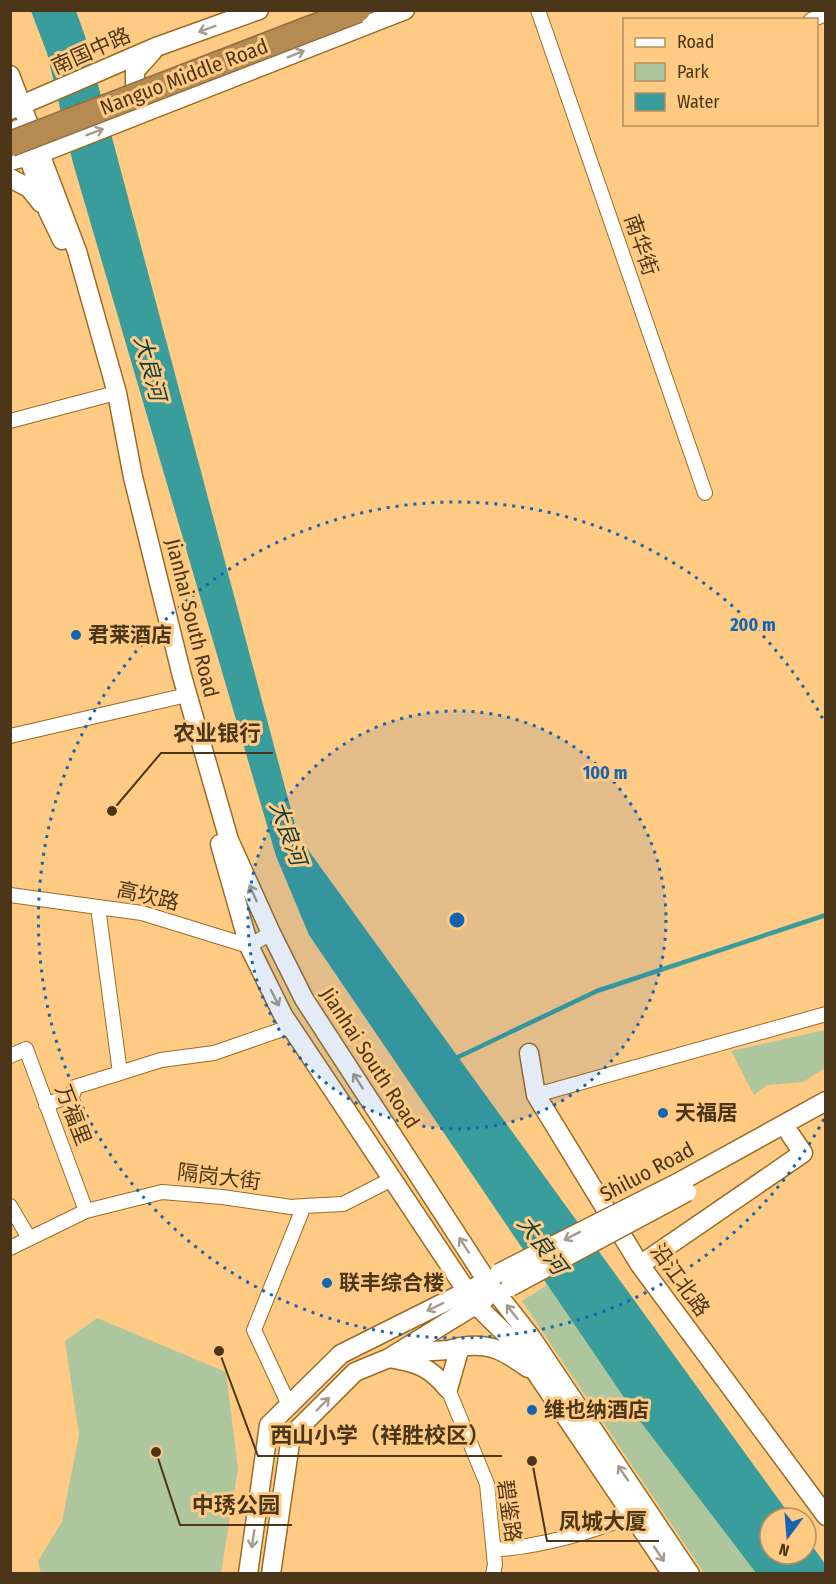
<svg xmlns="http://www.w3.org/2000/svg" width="836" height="1584" font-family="'Fira Sans Condensed','Noto Sans SC',sans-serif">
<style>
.green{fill:#aec69e}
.water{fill:#389d9b}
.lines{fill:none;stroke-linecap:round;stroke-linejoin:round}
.stream{stroke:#389d9b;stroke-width:4.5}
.street-casing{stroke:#9b6b22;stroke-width:16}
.secondary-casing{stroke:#9b6b22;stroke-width:21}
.street{stroke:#fff;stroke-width:14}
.secondary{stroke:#fff;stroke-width:18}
.secondary-bridge-casing{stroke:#9b6b22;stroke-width:21;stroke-linecap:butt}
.highway-bridge-casing{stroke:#906d3e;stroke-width:27;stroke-linecap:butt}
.secondary-bridge{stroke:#fff;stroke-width:18}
.highway-bridge{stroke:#b58b52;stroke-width:24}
.oneway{stroke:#a59a8c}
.ring{fill:none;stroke:#1564b2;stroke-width:3;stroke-dasharray:3 6}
.poi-dot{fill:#1564b2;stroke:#feca84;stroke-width:2}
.labels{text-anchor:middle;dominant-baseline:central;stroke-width:6;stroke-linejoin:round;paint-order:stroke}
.street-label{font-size:21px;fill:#4b3619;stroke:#feca84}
.poi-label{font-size:21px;font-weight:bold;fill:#4b3619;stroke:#feca84;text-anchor:start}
.water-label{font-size:22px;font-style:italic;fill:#12403f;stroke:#feca84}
.centre{fill:#1564b2;stroke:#feca84;stroke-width:3}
.ring-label{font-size:18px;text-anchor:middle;font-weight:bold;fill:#1564b2;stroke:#feca84;stroke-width:6;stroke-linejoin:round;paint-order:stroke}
.leader{fill:none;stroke:#4b3619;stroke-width:2}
.callout-dot{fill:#4b3619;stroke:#feca84;stroke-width:2}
.callout-label{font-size:22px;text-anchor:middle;font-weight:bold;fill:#4b3619;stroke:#feca84;stroke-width:6;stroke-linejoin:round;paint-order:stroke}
</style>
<rect width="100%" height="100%" fill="#feca84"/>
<path class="green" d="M 825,1030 L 825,1068 L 803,1082 L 767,1085 L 754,1095 L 731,1051 Z
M 547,1285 L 640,1421 L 756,1573 L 704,1573 L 522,1301 Z
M 97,1318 L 226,1372 L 238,1469 L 221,1573 L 41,1573 L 38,1561 L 62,1522 L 79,1435 L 65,1341 Z"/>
<path class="water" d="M 31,11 L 76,11 L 85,36 L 298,836 L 792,1518 L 770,1518 L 770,1554 L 806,1554 L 806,1537 L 825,1564 L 825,1573 L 756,1573 L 640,1421 L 309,935 L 276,856 L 73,163 L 47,53 Z"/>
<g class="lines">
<path class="stream" d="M 454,1059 L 597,991 L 826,915"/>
<defs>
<path id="street" d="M 538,10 L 705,493
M 811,20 L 826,14
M 10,421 L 108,395
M 10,736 L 187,695
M 10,895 L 142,913 L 249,946 L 271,933
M 10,1056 L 26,1049 L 86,1211
M 120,1073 L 161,1060 L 214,1053 L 289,1027
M 536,1095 L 826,1014
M 46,1105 L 73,1094 L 75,1087 L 120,1073 L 98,907
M 10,1206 L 29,1238
M 10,1248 L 86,1211 L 162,1192 L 222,1197 L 291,1207 L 304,1206 L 343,1204 L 392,1179
M 448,1389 L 487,1484 L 495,1565 L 493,1574
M 289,1405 L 254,1330 L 304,1206
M 494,1550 C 540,1546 587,1534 630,1516"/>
<path id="secondary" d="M 10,75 L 77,251 L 117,393 L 133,477 L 182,676 L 229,840 L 271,933 L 304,999 L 487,1281 L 531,1337 L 690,1574
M 148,100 L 135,90 L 135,71 L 153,51
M 10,110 L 156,47 L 259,10
M 18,129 L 48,211 L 62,240
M 10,161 L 41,153 L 405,10
M 10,178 L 29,188 L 41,203
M 220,844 L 249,946 L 283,1015 L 476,1305 L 518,1346 L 672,1574
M 529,1053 L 536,1095 L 640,1265 L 826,1516
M 681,1181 L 826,1101
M 640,1265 L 803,1153 L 790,1134
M 400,1353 L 449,1350 L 460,1347
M 389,1358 C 417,1363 429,1366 448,1389
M 448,1389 L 460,1347 C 490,1342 504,1351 528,1368
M 248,1574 L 269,1425 L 341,1354 L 477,1286
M 271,1574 L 291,1436 L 355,1372 L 389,1358 L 485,1299"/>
</defs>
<use href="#street" class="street-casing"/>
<use href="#secondary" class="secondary-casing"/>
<use href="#street" class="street"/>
<use href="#secondary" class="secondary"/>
<defs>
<path id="secondary-bridge" d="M 499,1273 L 681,1181
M 510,1287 L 687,1192"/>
<path id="highway-bridge" d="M 10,144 L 358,10"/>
</defs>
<use href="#secondary-bridge" class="secondary-bridge-casing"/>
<use href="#highway-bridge" class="highway-bridge-casing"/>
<use href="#secondary-bridge" class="secondary-bridge"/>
<use href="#highway-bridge" class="highway-bridge"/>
</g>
<defs><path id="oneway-shaft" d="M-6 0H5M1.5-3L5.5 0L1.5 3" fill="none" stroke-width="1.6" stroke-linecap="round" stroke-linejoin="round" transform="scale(1.5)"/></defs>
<g class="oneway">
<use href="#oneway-shaft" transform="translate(207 29) rotate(160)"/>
<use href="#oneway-shaft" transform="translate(296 54) rotate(-22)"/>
<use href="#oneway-shaft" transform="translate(95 132) rotate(-21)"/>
<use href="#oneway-shaft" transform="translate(253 893) rotate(-114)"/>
<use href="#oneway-shaft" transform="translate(275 998) rotate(63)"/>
<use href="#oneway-shaft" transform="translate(358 1081) rotate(-123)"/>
<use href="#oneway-shaft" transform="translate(572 1236) rotate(153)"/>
<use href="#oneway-shaft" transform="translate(464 1245) rotate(-123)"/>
<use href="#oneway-shaft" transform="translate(435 1307) rotate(154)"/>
<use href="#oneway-shaft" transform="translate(512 1312) rotate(-128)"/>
<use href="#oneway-shaft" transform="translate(323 1404) rotate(-45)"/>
<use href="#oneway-shaft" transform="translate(623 1473) rotate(-124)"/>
<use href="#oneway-shaft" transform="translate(253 1539) rotate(98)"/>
<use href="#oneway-shaft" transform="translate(659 1554) rotate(56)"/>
</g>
<circle cx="457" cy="920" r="209" fill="#1564b2" fill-opacity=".12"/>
<g class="ring">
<circle cx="457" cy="920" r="209"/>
<path d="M824 1119A418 418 0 1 1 824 721"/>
</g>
<g class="poi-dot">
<circle cx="76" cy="635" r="6"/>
<circle cx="663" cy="1113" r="6"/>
<circle cx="327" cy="1283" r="6"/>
<circle cx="532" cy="1410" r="6"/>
</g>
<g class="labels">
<g class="street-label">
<text transform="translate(91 51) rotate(-24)">南国中路</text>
<text transform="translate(184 77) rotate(-21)">Nanguo Middle Road</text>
<text transform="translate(641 245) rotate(71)">南华街</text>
<text transform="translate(192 618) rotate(76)">Jianhai South Road</text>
<text transform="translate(148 896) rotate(13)">高坎路</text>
<text transform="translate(370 1058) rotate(57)">Jianhai South Road</text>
<text transform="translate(73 1115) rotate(69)">万福里</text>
<text transform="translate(647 1172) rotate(-28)">Shiluo Road</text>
<text transform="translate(219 1177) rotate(7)">隔岗大街</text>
<text transform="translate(680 1280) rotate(54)">沿江北路</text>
<text transform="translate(509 1511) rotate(82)">碧鉴路</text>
</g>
<g class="poi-label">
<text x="88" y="635">君莱酒店</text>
<text x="675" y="1113">天福居</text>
<text x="339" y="1283">联丰综合楼</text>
<text x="544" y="1410">维也纳酒店</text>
</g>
<g class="water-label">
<text transform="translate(150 368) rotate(75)">大良河</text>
<text transform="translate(288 833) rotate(70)">大良河</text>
<text transform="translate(542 1245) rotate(54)">大良河</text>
</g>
</g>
<circle cx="457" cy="920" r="9" class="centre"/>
<g class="ring-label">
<text x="753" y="631">200 m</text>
<text x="605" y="779">100 m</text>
</g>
<path class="leader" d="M112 811L161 753H273M219 1351L258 1456H502M156 1452L180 1525H292M532 1461L547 1541H659"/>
<g class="callout-dot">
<circle cx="112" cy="811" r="6"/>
<circle cx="219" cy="1351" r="6"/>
<circle cx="156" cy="1452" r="6"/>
<circle cx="532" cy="1461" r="6"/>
</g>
<g class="callout-label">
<text x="217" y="741">农业银行</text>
<text x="380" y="1443">西山小学（祥胜校区）</text>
<text x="236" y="1513">中琇公园</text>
<text x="603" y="1529">凤城大厦</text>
</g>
<rect width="836" height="1584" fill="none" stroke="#4b3619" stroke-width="24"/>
<rect x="623" y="18" width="195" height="108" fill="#feca84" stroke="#b68f59" stroke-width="1.5"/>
<rect x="635" y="38" width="30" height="9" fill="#ffffff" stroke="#b68f59" stroke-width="1.5"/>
<text x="677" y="48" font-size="18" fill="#4b3619">Road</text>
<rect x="635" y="63" width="30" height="18" fill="#aec69e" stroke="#b68f59" stroke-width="1.5"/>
<text x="677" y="78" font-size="18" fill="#4b3619">Park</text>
<rect x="635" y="93" width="30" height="18" fill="#389d9b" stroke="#b68f59" stroke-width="1.5"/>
<text x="677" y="108" font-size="18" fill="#4b3619">Water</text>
<g transform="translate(788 1536) rotate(196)"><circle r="28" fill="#feca84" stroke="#b68f59" stroke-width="1.5"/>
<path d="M0-4.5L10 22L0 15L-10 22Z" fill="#1564b2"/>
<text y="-9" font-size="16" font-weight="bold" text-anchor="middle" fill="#4b3619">N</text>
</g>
</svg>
